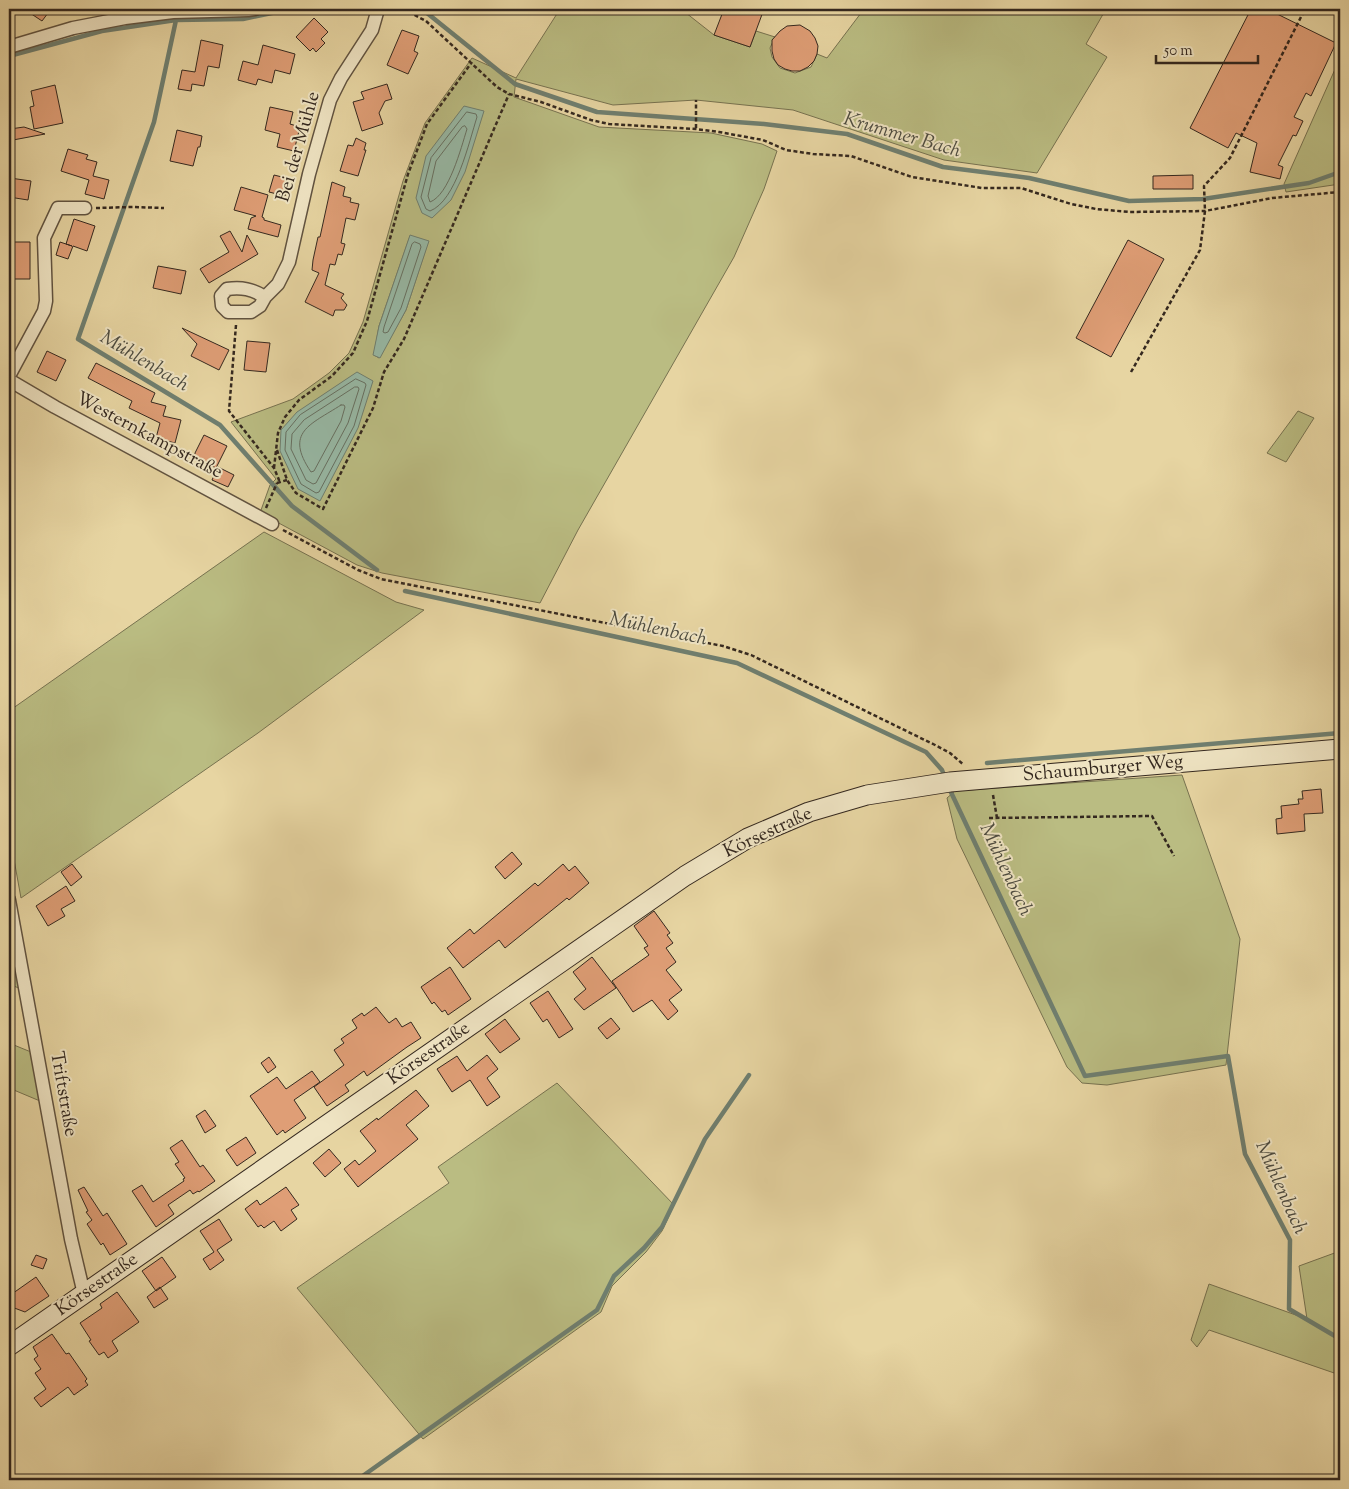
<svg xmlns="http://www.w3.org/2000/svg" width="1349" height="1489" font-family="'Sorts Mill Goudy',serif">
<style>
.green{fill:#babc82;stroke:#777250;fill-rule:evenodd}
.water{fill:#97b9a6;stroke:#6f7f70}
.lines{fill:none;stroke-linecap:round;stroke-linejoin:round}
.shore{stroke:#667062;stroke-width:1}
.stream{stroke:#6f7f70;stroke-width:4.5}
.building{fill:#df9e76;stroke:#34281f}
.street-casing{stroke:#615340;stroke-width:15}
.secondary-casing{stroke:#34281f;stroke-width:21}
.path{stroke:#34281f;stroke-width:2.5;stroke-dasharray:4 2.5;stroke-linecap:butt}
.street{stroke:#efe4c3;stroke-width:12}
.secondary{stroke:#efe4c3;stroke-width:19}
.labels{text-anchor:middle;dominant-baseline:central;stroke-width:4;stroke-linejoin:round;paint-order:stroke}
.street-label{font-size:19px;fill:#34281f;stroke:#efe4c3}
.water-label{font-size:20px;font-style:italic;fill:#4d4c41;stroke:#efe4c3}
</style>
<rect width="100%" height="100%" fill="#e7d5a2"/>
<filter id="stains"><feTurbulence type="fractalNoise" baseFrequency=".004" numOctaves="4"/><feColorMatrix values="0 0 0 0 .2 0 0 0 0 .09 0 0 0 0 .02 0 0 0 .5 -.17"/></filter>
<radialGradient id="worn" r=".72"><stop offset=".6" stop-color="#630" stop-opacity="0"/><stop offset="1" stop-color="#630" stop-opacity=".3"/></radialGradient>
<path class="green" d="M 560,9 L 681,9 L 714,35 L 750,47 L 756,31 L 775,37 L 770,48 L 772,57 L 780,68 L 795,73 L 811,67 L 817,54 L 827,58 L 864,9 L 1106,9 L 1086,44 L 1107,57 L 1037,173 L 944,160 L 793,110 L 696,100 L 613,105 L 516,79 L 514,97 L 599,127 L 711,133 L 762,144 L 777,151 L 764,189 L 734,257 L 578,530 L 540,603 L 382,573 L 357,565 L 260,513 L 270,485 L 276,479 L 231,422 L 293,399 L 329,373 L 349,353 L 363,322 L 403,181 L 425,123 L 472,58 L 516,78 ZM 410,236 L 428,242 L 406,310 L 379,358 L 374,355 L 379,326 Z
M 1340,58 L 1340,184 L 1286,192 L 1284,184 Z
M 1298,411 L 1314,418 L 1286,462 L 1267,453 Z
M 264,532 L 396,602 L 424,610 L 258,733 L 21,898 L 9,832 L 9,711 Z
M 1182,775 L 1240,939 L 1226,1065 L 1107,1085 L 1082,1083 L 1067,1067 L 957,839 L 947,798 L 955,791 Z
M 9,923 L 21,989 L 9,984 Z
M 9,1043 L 31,1052 L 40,1101 L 9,1088 Z
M 557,1083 L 674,1205 L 662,1231 L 646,1252 L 612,1286 L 601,1312 L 423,1439 L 297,1288 L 449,1183 L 438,1167 Z
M 1340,1251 L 1340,1375 L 1209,1330 L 1197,1347 L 1191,1340 L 1209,1284 L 1307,1319 L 1299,1266 Z"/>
<path class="water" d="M 464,106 L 484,111 L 465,172 L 451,200 L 432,218 L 422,213 L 416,198 L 426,156 Z
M 410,235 L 429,241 L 406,310 L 380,358 L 373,355 L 379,326 Z
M 357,372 L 373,381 L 358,428 L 320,501 L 298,489 L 280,451 L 281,430 L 297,412 Z"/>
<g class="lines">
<path class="shore" d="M 467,112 L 476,114 L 477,117 C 469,142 456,201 430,211 L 426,209 L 421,197 L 431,158 Z
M 465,126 L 467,129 C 461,148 449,195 430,202 L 428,196 L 436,161 L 462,127 Z
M 415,242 L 420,244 L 421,247 L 401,308 L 388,332 L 385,333 L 383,332 L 384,327 L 412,244 Z
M 356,379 L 365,383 L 366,385 L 354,426 L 319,492 L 316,493 L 301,484 L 285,450 L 286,432 L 300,415 Z
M 355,387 L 358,387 L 359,389 L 348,423 L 316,483 L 313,484 L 306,480 L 291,449 L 292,434 L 304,420 Z
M 341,405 L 344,405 L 345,407 L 341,421 L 314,471 L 311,472 C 284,432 310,425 341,405 Z"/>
<path class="stream" d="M 422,9 L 515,84 L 597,112 L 764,124 L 847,134 L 943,167 L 1029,178 L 1129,201 L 1203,199 L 1309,183 L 1340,172
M 176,20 L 154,122 L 78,339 L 220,425 L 292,506 L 377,570
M 9,56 L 102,31 L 176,20 L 243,19 L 291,9
M 405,591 L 737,663 L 926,752 L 942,770 L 945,778
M 987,763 L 1340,733
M 949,788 L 1085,1076 L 1228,1056 L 1245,1154 L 1290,1240 L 1289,1309 L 1340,1339
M 357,1480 L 597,1310 L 614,1276 L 644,1248 L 662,1227 L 705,1139 L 749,1075"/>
</g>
<path class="building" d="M 24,9 L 51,9 L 42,21 Z
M 724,9 L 764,9 L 750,47 L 714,35 Z
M 1251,9 L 1267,9 L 1336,43 L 1311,96 L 1306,93 L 1294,117 L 1303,121 L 1296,136 L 1293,135 L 1278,165 L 1283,167 L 1280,179 L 1250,172 L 1257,143 L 1236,133 L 1228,148 L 1190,128 Z
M 314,18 L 328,32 L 321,39 L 325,43 L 316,52 L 313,48 L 310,51 L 296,37 Z
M 800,25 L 810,31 L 815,38 L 818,46 L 817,54 L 814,61 L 808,67 L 800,71 L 792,71 L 785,69 L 778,65 L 774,59 L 772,51 L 772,40 L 780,31 L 787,26 Z
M 402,30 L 419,36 L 414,51 L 418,53 L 408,74 L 387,65 Z
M 201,40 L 223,45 L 219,68 L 208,66 L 204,86 L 192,84 L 191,91 L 178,89 L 182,70 L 195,72 Z
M 263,45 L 295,54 L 290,74 L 275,70 L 272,83 L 258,79 L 256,85 L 238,80 L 243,61 L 258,65 Z
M 387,84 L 392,99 L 385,101 L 379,113 L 383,124 L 362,131 L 353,102 L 364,99 L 361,92 Z
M 55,85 L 63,123 L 34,129 L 30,107 L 34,106 L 31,91 Z
M 270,107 L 293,112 L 290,124 L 300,127 L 294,151 L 277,147 L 280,134 L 265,130 Z
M 24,127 L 45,134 L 13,140 L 10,129 Z
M 177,130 L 202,136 L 200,147 L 198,147 L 193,166 L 170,161 Z
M 356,138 L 366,143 L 364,150 L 366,150 L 358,176 L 340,171 L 348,145 L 353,146 Z
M 68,149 L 88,155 L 86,159 L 97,162 L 93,176 L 109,180 L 104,199 L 85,194 L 89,180 L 61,171 Z
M 274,175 L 290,179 L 285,196 L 269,192 Z
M 1193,175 L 1193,189 L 1153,189 L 1153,176 Z
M 10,178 L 31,181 L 28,200 L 9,197 Z
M 332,182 L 345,187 L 343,196 L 351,198 L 350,202 L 359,204 L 355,220 L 346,218 L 341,243 L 345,244 L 342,255 L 338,254 L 335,265 L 330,264 L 325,285 L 344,294 L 341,298 L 347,305 L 344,310 L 335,310 L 333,316 L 305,302 L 319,273 L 312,270 L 313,260 L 318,237 L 320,237 Z
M 241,187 L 268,195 L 262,217 L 264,218 L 264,220 L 281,225 L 278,237 L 248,229 L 251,218 L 256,216 L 234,210 Z
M 74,219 L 95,226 L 87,251 L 73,246 L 68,259 L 56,255 L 60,242 L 72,246 L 66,244 Z
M 230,231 L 242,252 L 247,235 L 258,254 L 209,283 L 200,269 L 229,252 L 220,236 Z
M 1128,240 L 1164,259 L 1111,357 L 1076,338 Z
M 9,242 L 30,242 L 30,279 L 9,279 Z
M 158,266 L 186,271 L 181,294 L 153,288 Z
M 182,328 L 229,350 L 219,370 L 191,356 L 197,344 Z
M 247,341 L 270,343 L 266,372 L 244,370 Z
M 47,351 L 66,360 L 56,381 L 37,372 Z
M 96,363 L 155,393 L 151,402 L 166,406 L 163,416 L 181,420 L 175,443 L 156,438 L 160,423 L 129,408 L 132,401 L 88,378 Z
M 204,435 L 227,446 L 216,468 L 195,457 L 195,453 Z
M 218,467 L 234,475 L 228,487 L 212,480 Z
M 1321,789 L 1323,813 L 1304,814 L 1305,831 L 1277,834 L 1276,819 L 1282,818 L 1281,806 L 1299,804 L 1298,799 L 1303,799 L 1302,791 Z
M 512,852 L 522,864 L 505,879 L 495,867 Z
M 72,864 L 82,877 L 71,886 L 61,872 Z
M 563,864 L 569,871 L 575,866 L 589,883 L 569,900 L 567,898 L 505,948 L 499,940 L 463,968 L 447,948 L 470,929 L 474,934 L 535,883 L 538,886 Z
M 66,886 L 75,901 L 61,909 L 65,916 L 48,926 L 36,906 Z
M 654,911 L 670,933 L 667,935 L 673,943 L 666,948 L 676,962 L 666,970 L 682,990 L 669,1000 L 678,1011 L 668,1020 L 652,1000 L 633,1012 L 612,981 L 649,955 L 644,948 L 648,946 L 634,926 Z
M 592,957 L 616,988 L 584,1010 L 574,999 L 586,989 L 573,972 Z
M 450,967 L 471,999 L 448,1015 L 445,1010 L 442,1012 L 434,1002 L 432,1004 L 421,987 Z
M 548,991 L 573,1029 L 559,1038 L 547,1019 L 543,1022 L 530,1003 Z
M 376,1007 L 389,1023 L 396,1018 L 402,1027 L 411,1022 L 421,1038 L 407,1047 L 367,1076 L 364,1071 L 345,1085 L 349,1091 L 327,1106 L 314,1087 L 344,1065 L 334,1050 L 344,1043 L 341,1039 L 357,1028 L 352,1020 L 362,1013 L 364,1016 Z
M 611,1018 L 620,1029 L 607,1039 L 598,1028 Z
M 505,1019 L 520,1039 L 500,1053 L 485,1034 Z
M 487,1055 L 498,1069 L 487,1078 L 500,1097 L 487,1106 L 470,1080 L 452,1092 L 437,1069 L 457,1056 L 467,1071 Z
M 269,1057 L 276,1067 L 268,1073 L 261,1063 Z
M 312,1071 L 320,1082 L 294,1100 L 306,1118 L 285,1133 L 283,1130 L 277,1135 L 250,1096 L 277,1077 L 286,1089 Z
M 416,1090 L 429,1106 L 406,1125 L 418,1139 L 358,1187 L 344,1169 L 355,1160 L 359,1165 L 376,1151 L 360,1131 L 377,1118 L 378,1120 Z
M 205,1110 L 216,1126 L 205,1133 L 196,1116 Z
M 246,1137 L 256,1153 L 237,1166 L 226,1150 Z
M 182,1140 L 200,1167 L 203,1165 L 215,1181 L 199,1192 L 198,1191 L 193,1194 L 190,1190 L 168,1205 L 174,1214 L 156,1227 L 132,1191 L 142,1185 L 153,1202 L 184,1181 L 183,1179 L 185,1178 L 175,1164 L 179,1162 L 170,1148 Z
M 329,1149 L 341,1163 L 325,1177 L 313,1163 Z
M 84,1187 L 103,1216 L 107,1213 L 127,1244 L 110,1255 L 103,1243 L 101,1245 L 87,1224 L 92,1220 L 86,1212 L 88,1211 L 78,1190 Z
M 286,1187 L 299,1205 L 291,1210 L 297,1219 L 281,1231 L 274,1221 L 264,1228 L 261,1225 L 258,1227 L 245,1209 L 257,1200 L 260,1205 Z
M 219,1219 L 232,1240 L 217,1250 L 224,1260 L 210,1270 L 203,1259 L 214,1252 L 200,1231 Z
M 36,1255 L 47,1259 L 43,1269 L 31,1265 Z
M 162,1257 L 176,1277 L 156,1291 L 142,1271 Z
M 36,1277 L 49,1296 L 25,1312 L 9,1306 L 9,1296 Z
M 160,1287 L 168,1299 L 154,1308 L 147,1297 Z
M 117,1292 L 139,1322 L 112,1341 L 118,1351 L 108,1358 L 104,1352 L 99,1355 L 89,1341 L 91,1340 L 80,1323 L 102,1308 L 100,1304 Z
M 52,1334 L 66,1354 L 69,1353 L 87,1379 L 85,1381 L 88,1385 L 74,1395 L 68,1387 L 41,1407 L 34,1398 L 46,1389 L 35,1373 L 41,1369 L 34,1359 L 38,1356 L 33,1347 Z"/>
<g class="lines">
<defs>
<path id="street" d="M 9,47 L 73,28 L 125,18 L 173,12 L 248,10 L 255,9
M 265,297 C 252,289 242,287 227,289 L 221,296 L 222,306 L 228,312 L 251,312 L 260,306 L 265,297 L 278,284 L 289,262 L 309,174 L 330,100 L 341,78 L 372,30 L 378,9
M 9,376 L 44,311 L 46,301 L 44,238 L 58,208 L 85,208
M 9,380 L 55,407 L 272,524
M 9,900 L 71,1239 L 84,1294"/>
<path id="secondary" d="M 9,1346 L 685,876 L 748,838 L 809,812 L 867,795 L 950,782 L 1340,749"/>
</defs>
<use href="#street" class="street-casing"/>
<use href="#secondary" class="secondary-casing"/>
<path class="path" d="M 403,9 L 426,21 L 497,87 L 509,94 L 541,102 L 591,120 L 609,124 L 696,129 L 719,132 L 763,140 L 786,150 L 813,154 L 851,156 L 912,177 L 982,188 L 1021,188 L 1071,204 L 1096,209 L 1130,212 L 1205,211 L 1272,198 L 1340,192
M 696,128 L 696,100
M 96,208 L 133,207 L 164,208
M 236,325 L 229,411 L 274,468 L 279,480 L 277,483 L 287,480
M 1131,372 L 1200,250 L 1205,211 L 1204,186 L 1230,158 L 1305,9
M 277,450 L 287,480 L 296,493 L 323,509 L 373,408 L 384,372 L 404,339 L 509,94
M 274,468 L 278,433 L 285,417 L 299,400 L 332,376 L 353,353 L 367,321 L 408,174 L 427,124 L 472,62
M 266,508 L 277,483
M 283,530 L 358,570 L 381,579 L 723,646 L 751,655 L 935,745 L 950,753 L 964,765
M 993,795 L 997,818
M 989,818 L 1152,816 L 1174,856"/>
<use href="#street" class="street"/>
<use href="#secondary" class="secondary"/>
</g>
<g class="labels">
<g class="street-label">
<text transform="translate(299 147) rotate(-74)">Bei der Mühle</text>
<text transform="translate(149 436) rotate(28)">Westernkampstraße</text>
<text transform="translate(1103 769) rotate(-5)">Schaumburger Weg</text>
<text transform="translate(768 833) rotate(-25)">Körsestraße</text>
<text transform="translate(429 1054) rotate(-35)">Körsestraße</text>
<text transform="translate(63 1094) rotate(80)">Triftstraße</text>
<text transform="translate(97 1285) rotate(-35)">Körsestraße</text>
</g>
<g class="water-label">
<text transform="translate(902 136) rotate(16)">Krummer Bach</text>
<text transform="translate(144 362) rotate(31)">Mühlenbach</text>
<text transform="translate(658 630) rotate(12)">Mühlenbach</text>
<text transform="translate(1005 870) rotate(65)">Mühlenbach</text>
<text transform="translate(1280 1188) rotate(66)">Mühlenbach</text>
</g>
</g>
<rect width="1349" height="1489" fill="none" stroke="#e7d5a2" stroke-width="30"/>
<rect x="10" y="10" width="1329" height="1469" fill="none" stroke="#34281f" stroke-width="2.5"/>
<rect x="15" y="15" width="1319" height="1459" fill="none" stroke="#34281f"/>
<path d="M1156 55v8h102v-8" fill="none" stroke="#34281f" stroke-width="2.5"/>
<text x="1164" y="55" font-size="15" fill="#34281f" stroke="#efe4c3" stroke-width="4" paint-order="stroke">50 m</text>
<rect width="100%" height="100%" filter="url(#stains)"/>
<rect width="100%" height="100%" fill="url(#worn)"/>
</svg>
